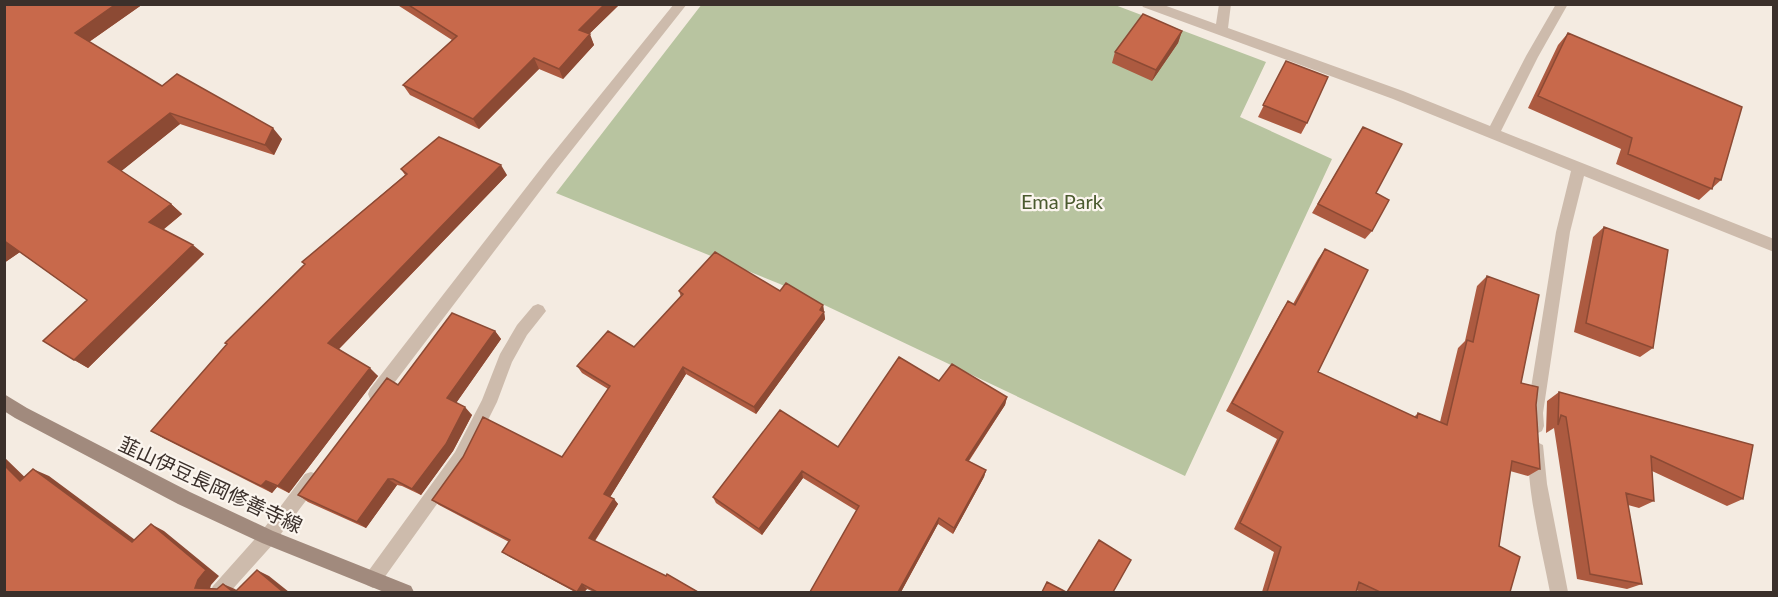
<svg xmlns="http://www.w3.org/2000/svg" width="1778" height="597" font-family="Lato,'Noto Sans JP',sans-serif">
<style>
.green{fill:#b8c4a0}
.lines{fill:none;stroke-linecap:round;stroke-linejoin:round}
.lane{fill:#cdbbac;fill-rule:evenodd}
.street{fill:#cdbbac;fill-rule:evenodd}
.secondary{fill:#a18a7d;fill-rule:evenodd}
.wall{fill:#ac5a40}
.shaded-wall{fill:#8c4a34}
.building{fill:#c8694b;stroke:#8c4a34;stroke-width:1.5}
.labels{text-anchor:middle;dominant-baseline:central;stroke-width:4.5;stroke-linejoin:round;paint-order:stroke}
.park-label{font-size:20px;fill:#4a5a2e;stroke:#fbf5ee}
.street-label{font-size:20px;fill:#3b302b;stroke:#fbf5ee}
</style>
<rect width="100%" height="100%" fill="#f4ebe1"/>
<path class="green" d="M 702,4 L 1115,5 L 1266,62 L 1240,117 L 1332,159 L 1185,476 L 780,284 L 556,193 Z"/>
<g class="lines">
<path class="lane" d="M 538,304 L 543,306 L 546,311 L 527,335 L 512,362 L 497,402 L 467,462 L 379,585 L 373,588 L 367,585 L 364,579 L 367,573 L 455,452 L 482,400 L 500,354 L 517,325 L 533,306 Z"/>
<path class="street" d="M 674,4 L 687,4 L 556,170 L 382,399 L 376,401 L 370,399 L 368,394 L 370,389 L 546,162 Z
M 1141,4 L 1161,4 L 1216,24 L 1219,4 L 1231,4 L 1228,28 L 1403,91 L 1490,126 L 1526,56 L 1556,4 L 1568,4 L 1538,57 L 1501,131 L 1774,239 L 1774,252 L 1584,176 L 1570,232 L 1543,413 L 1544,426 L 1542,431 L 1536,434 L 1530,431 L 1527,413 L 1556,232 L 1571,171 L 1393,99 L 1143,7 Z
M 1537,442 L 1543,445 L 1547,484 L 1568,592 L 1550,592 C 1545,563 1521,468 1531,445 Z
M 311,472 L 317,474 L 319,480 L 317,486 L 274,543 L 230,592 L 210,592 L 213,586 L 262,531 L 305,474 Z"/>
<path class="secondary" d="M 4,394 L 27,408 L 190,492 L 273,531 L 411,586 L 414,592 L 384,592 L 262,543 L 178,504 L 15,418 L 4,411 Z"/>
</g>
<path class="wall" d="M 4,4 L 143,4 L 89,42 L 162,86 L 282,139 L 274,155 L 180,124 L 121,171 L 171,204 L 182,214 L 163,230 L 204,254 L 88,368 L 43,341 L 87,300 L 20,252 L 4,263 Z
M 396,4 L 620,4 L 589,34 L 594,45 L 563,79 L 539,69 L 479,129 L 410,95 L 403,85 L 452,40 Z
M 1182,31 L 1178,43 L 1152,81 L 1112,63 L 1115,52 Z
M 1568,33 L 1721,180 L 1699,200 L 1616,164 L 1621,149 L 1528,108 L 1558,45 Z
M 1286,61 L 1307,123 L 1301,134 L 1258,117 Z
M 1358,136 L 1376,193 L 1372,231 L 1365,239 L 1312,213 Z
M 401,169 L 507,175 L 339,349 L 378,376 L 289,493 L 277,487 L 272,493 L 163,438 L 151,431 L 305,265 L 302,262 L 405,175 Z
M 1604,227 L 1653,348 L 1640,357 L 1574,332 L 1593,237 Z
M 1325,249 L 1318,372 L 1414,417 L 1418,413 L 1440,422 L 1458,348 L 1465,341 L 1477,286 L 1487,276 L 1521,383 L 1536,405 L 1540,469 L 1528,476 L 1510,471 L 1499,546 L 1510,592 L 1361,592 L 1356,590 L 1356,592 L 1262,592 L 1274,552 L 1234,529 L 1277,439 L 1226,411 L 1282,310 L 1288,301 L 1293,304 L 1318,259 Z
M 679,291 L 780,291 L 823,305 L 825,319 L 756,414 L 686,374 L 610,497 L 614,499 L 618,504 L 595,541 L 699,592 L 594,592 L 587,589 L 584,592 L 575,592 L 508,556 L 502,552 L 509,542 L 439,505 L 432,500 L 562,457 L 608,389 L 582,373 L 577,366 L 634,347 L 681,297 Z
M 495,331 L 501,339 L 456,403 L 472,415 L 453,451 L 421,495 L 402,486 L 397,485 L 366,528 L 308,502 L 298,495 L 398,385 Z
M 939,381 L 1007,397 L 1005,405 L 969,461 L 986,470 L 984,477 L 953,534 L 938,524 L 901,592 L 810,592 L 857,511 L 803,478 L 762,535 L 716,503 L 713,497 L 838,447 Z
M 1559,392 L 1743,499 L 1727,506 L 1652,471 L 1654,501 L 1639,508 L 1628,505 L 1642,584 L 1627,589 L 1577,579 L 1554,428 L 1546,433 L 1547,401 Z"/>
<path class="shaded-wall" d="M 116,4 L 143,4 L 86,44 L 75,33 Z
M 605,4 L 620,4 L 583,40 L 579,30 Z
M 1182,31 L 1178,43 L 1152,81 L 1156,70 Z
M 590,34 L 594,45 L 563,79 L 559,69 Z
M 534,58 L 539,69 L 479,129 L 473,119 Z
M 170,113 L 180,124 L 119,173 L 108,162 Z
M 273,128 L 282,139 L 274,155 L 265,145 Z
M 501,165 L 507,175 L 337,351 L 328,343 Z
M 171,204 L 182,214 L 160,232 L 149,222 Z
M 6,242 L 20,252 L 4,263 L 4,243 Z
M 193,245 L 204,254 L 88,368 L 74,360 Z
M 823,305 L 825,319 L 756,414 L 754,407 Z
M 495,331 L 501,339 L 454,406 L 447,398 Z
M 683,367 L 686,374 L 609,499 L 604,494 Z
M 370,368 L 378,376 L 289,493 L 278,486 Z
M 1007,397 L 1005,405 L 965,466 L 966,460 Z
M 465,407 L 472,415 L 453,451 L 421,495 L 412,489 Z
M 4,457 L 36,488 L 20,481 L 4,465 Z
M 33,469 L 49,476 L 146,548 L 132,542 Z
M 986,470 L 984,477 L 953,534 L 954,528 Z
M 802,471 L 803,478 L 762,535 L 759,529 Z
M 388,479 L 397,485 L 366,528 L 357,522 Z
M 266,481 L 277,487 L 272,493 L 261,486 Z
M 614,499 L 618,504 L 593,543 L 589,538 Z
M 939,518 L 938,524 L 901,592 L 898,592 Z
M 151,524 L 164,531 L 219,576 L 211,585 L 209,592 L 195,588 Z
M 257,570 L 269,576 L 289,592 L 283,592 Z
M 223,584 L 235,589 L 239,592 L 233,592 Z
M 582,584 L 587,589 L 584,592 L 577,592 Z"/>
<path class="building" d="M 4,4 L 116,4 L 75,33 L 162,86 L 177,74 L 273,128 L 265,145 L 170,113 L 108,162 L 171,204 L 149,222 L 193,245 L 74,360 L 43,341 L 87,300 L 6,242 L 4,243 Z
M 407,4 L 605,4 L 579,30 L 590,34 L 559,69 L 534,58 L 473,119 L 403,85 L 457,36 Z
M 1143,14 L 1182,31 L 1156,70 L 1115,52 Z
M 1568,33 L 1742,107 L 1721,180 L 1715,178 L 1712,189 L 1628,154 L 1632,138 L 1538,96 Z
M 1286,61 L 1328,77 L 1307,123 L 1263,105 Z
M 1363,127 L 1402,144 L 1376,193 L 1389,200 L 1372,231 L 1318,204 Z
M 439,137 L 501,165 L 328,343 L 370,368 L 278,486 L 266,481 L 261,486 L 151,431 L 227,344 L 225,343 L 305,264 L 302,262 L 407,174 L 401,169 Z
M 1604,227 L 1668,250 L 1653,348 L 1586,323 Z
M 1325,249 L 1368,270 L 1318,372 L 1417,418 L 1418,413 L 1447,425 L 1467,340 L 1473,342 L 1487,276 L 1539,295 L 1521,383 L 1538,387 L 1536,405 L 1540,469 L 1512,461 L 1499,546 L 1520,557 L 1510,592 L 1380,592 L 1359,582 L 1356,592 L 1267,592 L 1281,547 L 1240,523 L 1283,432 L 1232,403 L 1288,301 L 1295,305 Z
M 715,252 L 780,291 L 786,283 L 823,305 L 820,310 L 824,312 L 754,407 L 683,367 L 604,494 L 614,499 L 589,538 L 666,576 L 667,574 L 698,592 L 597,592 L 582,584 L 577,592 L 502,552 L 510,540 L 432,500 L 463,457 L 483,417 L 562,457 L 610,386 L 577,366 L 608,331 L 634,347 L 683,294 L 679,291 Z
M 452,313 L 495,331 L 447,398 L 465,407 L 446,444 L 412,489 L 393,479 L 388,479 L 357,522 L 298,495 L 387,378 L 398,385 Z
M 899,357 L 939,381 L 952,364 L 1007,397 L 966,460 L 986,470 L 954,528 L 939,518 L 898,592 L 810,592 L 859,506 L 802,471 L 759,529 L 713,497 L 780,410 L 838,447 Z
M 1559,392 L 1753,445 L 1743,499 L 1651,456 L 1654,501 L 1626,493 L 1642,584 L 1590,574 L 1566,417 L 1561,415 L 1558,425 Z
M 4,465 L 20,481 L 33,469 L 132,542 L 151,524 L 206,570 L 198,580 L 195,588 L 217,589 L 223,584 L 233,592 L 4,592 Z
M 1099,540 L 1131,560 L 1113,592 L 1067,592 Z
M 257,570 L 283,592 L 235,592 Z
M 1047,582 L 1066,592 L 1042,592 Z"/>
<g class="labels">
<g class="park-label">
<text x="1062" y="201">Ema Park</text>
</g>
<g class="street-label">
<text transform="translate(211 484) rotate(25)">韮山伊豆長岡修善寺線</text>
</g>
</g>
<rect width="1778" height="597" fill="none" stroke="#3b302b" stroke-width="12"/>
</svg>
